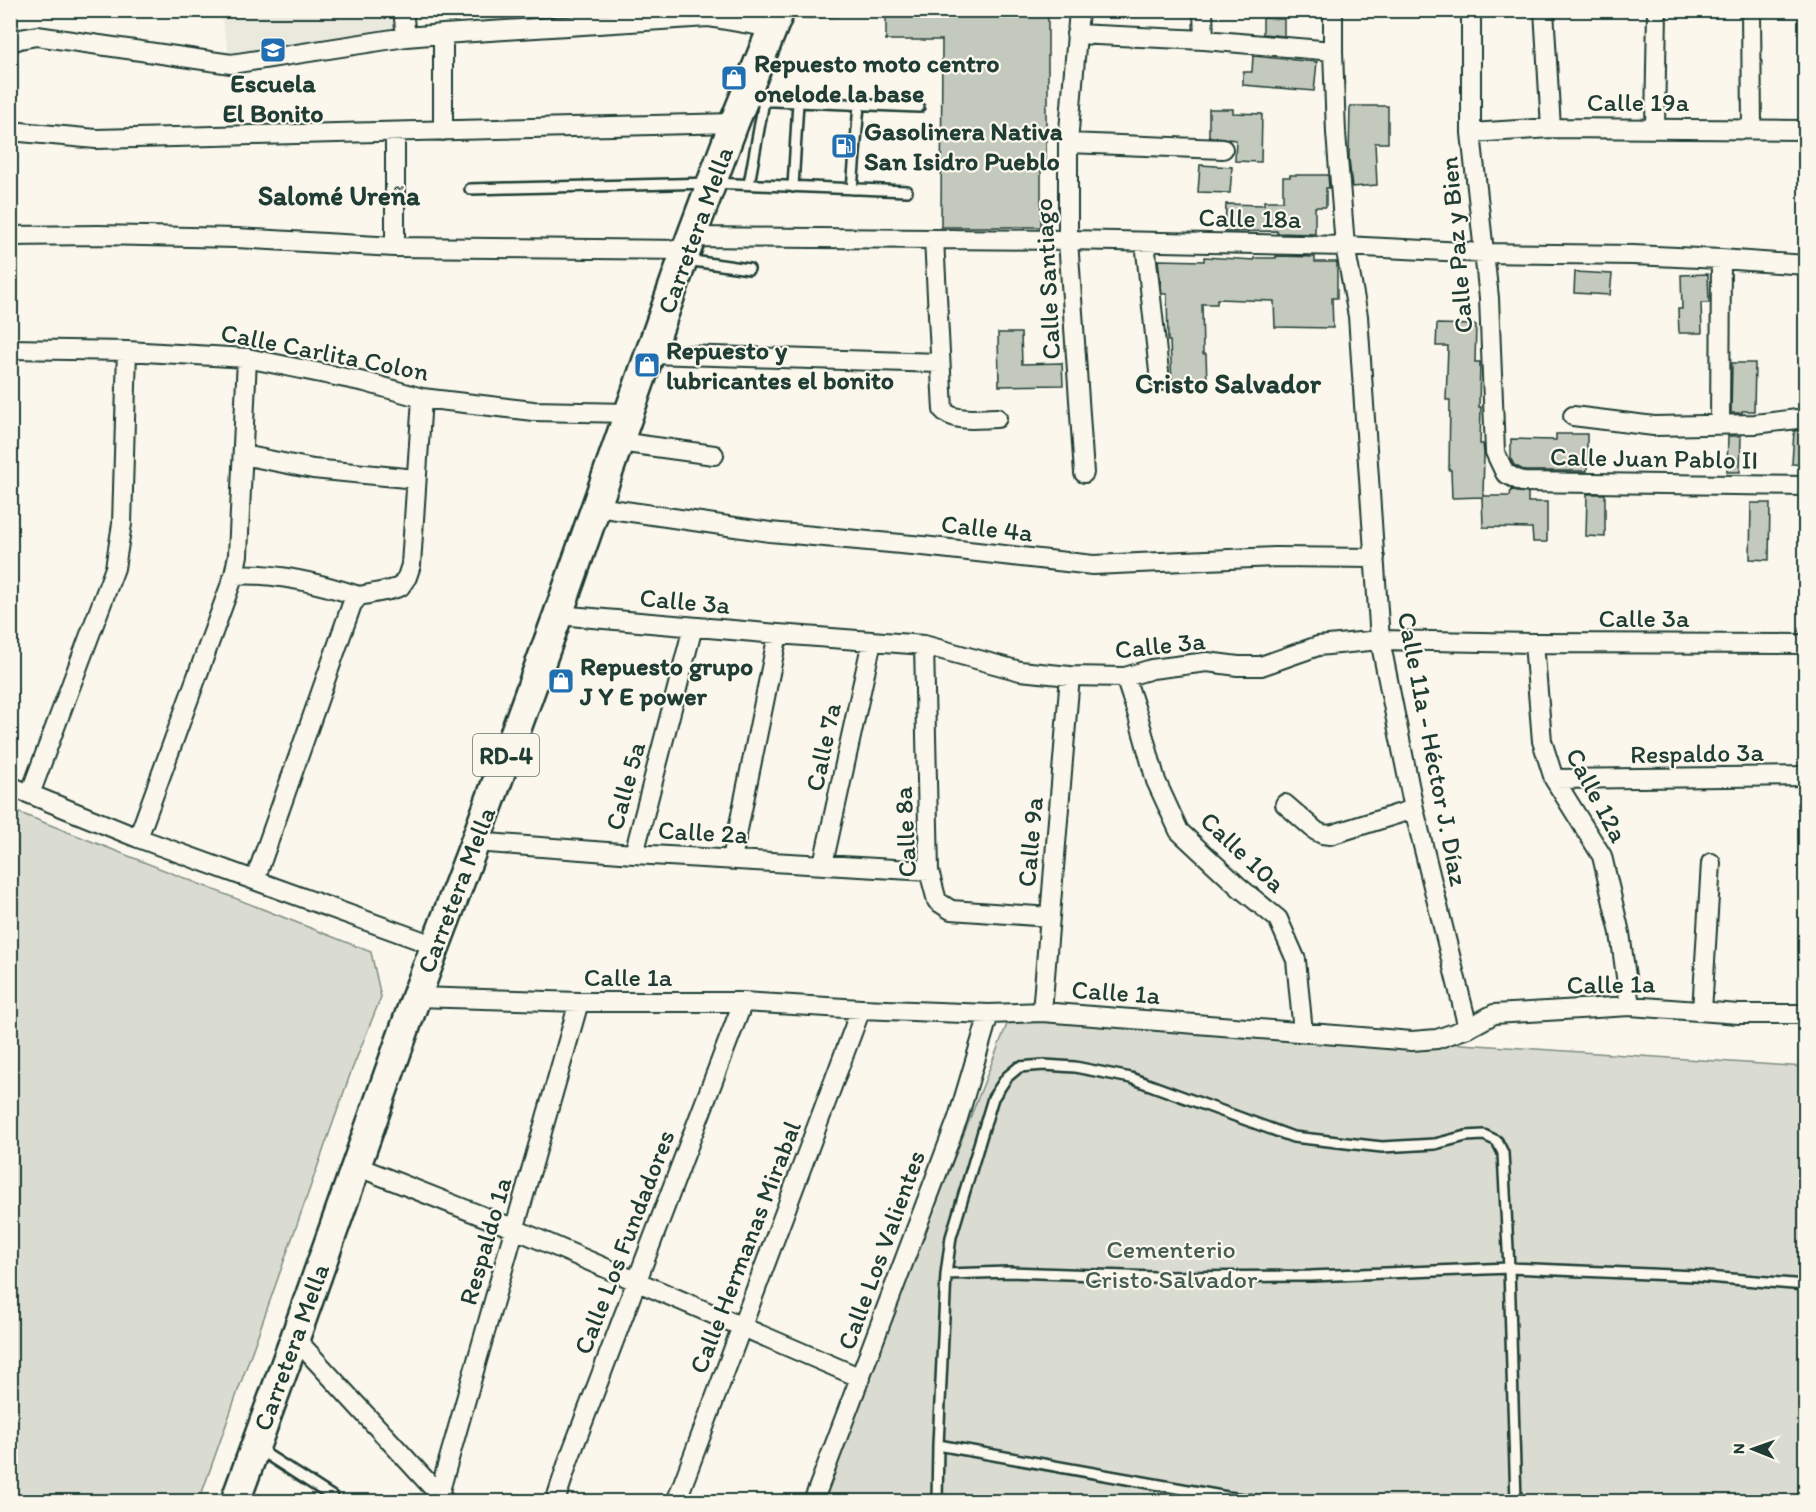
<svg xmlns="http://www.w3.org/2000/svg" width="1816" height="1512" font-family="Itim,sans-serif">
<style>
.built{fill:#eae9de}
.green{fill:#dbdcd1;stroke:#7d8c82;stroke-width:1.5}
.building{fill:#c4c9be;stroke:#1f3d34;stroke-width:1.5}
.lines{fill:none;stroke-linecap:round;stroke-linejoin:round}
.service-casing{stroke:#1f3d34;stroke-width:14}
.minor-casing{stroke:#1f3d34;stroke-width:22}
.primary-casing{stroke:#1f3d34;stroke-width:33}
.service{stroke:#fbf7ec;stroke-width:9}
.minor{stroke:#fbf7ec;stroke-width:18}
.primary{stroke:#fbf7ec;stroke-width:28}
.labels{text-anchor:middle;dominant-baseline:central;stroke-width:4.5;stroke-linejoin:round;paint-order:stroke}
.shield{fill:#fbf7ec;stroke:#61756b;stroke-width:1.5}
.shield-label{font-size:24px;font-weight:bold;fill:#1f3d34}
.poi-label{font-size:26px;font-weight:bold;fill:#1f3d34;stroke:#fbf7ec;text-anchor:start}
.street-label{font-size:26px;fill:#1f3d34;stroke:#fbf7ec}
.park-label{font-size:26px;fill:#455d53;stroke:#fbf7ec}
.neighbourhood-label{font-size:27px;font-weight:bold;fill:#1f3d34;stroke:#fbf7ec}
.quarter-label{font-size:28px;font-weight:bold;fill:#1f3d34;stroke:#fbf7ec}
</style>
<rect width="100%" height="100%" fill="#fbf7ec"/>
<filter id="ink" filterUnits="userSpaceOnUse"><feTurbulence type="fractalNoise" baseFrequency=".0167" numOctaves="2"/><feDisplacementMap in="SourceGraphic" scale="12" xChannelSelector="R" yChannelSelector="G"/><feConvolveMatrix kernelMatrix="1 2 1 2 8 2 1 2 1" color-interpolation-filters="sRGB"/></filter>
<g filter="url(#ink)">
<path class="built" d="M 220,11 L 404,11 L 406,37 L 231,64 Z"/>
<path class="green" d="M 10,809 L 371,952 L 381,997 L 351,1072 L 199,1501 L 11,1501 Z
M 1011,1014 L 1805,1067 L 1805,1501 L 819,1502 Z"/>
<path class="building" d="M 886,10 L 1048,10 L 1048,104 L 1046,104 L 1046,170 L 1041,170 L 1041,227 L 941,227 L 942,40 L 886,40 Z
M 1263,18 L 1284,19 L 1284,36 L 1263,34 Z
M 1253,56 L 1317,62 L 1314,91 L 1243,85 L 1243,72 L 1252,72 Z
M 1350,106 L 1388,106 L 1388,143 L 1375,143 L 1377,185 L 1352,187 L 1349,158 Z
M 1209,109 L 1233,109 L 1233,113 L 1262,114 L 1261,162 L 1235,161 L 1236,140 L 1209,137 Z
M 1200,165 L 1232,167 L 1230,193 L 1198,192 Z
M 1290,175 L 1328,175 L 1329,188 L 1326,188 L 1326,207 L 1315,207 L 1315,234 L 1277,233 L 1277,231 L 1225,232 L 1226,204 L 1264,205 L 1264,201 L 1283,201 L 1283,177 L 1290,177 Z
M 1276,256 L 1315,257 L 1315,262 L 1337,262 L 1337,298 L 1332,298 L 1333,328 L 1275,327 L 1274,301 L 1217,299 L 1217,304 L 1202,304 L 1203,354 L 1206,354 L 1207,382 L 1172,383 L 1170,341 L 1168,341 L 1167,294 L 1162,294 L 1158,260 L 1204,261 L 1204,257 L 1254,260 L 1254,258 L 1276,258 Z
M 1575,272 L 1612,274 L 1610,295 L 1574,293 Z
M 1708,274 L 1709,303 L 1701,303 L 1702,333 L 1679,333 L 1678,309 L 1682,309 L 1681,275 Z
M 1437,324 L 1476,325 L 1475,362 L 1480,362 L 1479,407 L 1481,407 L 1480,444 L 1483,444 L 1484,453 L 1483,496 L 1510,496 L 1511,489 L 1517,492 L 1528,493 L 1528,502 L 1547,502 L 1547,542 L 1533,542 L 1532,528 L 1483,527 L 1482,497 L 1452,498 L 1451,470 L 1449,470 L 1450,400 L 1446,400 L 1448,346 L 1436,346 Z
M 998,333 L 1021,333 L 1022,364 L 1062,363 L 1063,385 L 999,386 Z
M 1732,363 L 1755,363 L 1754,411 L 1742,411 L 1742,413 L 1731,413 Z
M 1806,429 L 1806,465 L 1792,464 L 1794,431 Z
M 1556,434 L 1587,434 L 1587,471 L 1525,471 L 1514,465 L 1511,459 L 1511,439 L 1556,440 Z
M 1728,436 L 1741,436 L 1740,472 L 1727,472 Z
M 1587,494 L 1605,494 L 1605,537 L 1586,536 Z
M 1751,503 L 1770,503 L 1769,560 L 1750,559 Z"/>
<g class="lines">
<defs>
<path id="service" d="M 791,10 L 809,12 L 838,10
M 749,100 L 919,107
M 749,184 L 764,101
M 793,187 L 798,102
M 470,189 L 712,183 L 907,191
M 852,189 L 859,105
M 686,260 L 749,269
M 946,1274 L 1009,1272 L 1155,1277 L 1311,1276 L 1509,1268 L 1695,1276 L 1806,1285
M 938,1445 L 1227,1497 L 1269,1502
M 258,1449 L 333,1497 L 333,1502
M 937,1502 L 938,1445 L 946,1274 L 951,1237 L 993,1098 L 1007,1077 L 1019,1067 L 1044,1065 L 1075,1067 L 1131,1078 L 1293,1137 L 1382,1147 L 1435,1144 L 1466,1136 L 1484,1135 L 1497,1141 L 1503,1153 L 1509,1268 L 1516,1502"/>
<path id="minor" d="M 403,10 L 406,37
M 1079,10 L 1068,143 L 1068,240 L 1084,473
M 1203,10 L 1204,40
M 1333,10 L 1333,51 L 1336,133 L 1345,246 L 1358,316 L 1380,640 L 1414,809 L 1468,1028
M 1471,10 L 1471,133 L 1489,298 L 1495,452 L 1505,473 L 1522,482 L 1806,486
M 1544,10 L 1551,128
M 1751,10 L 1752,128
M 443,34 L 443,131
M 1076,34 L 1204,40 L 1333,51
M 10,43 L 20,39 L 37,36 L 231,64 L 406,37 L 443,34 L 708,17 L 773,28
M 1655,128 L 1657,10
M 10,131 L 96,139 L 734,123
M 1471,133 L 1551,128 L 1806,130
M 1068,143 L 1223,149
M 10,236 L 98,235 L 236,238 L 395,247 L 687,250
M 692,237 L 1068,240 L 1345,246 L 1484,253 L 1633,255 L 1721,259 L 1806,265
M 934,239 L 943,410 C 954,423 981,418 997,418
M 1145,242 L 1160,381
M 395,247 L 395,132
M 10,349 L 127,351 L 247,358 L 365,382 L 422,398 L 533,411 L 629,413
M 649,354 L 940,363
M 1573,416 L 1654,426 L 1755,424 L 1806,418
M 1720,424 L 1721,259
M 619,442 L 714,455
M 243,455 L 313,469 L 416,479
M 597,507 L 770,532 L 923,546 L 1093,565 L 1275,557 L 1375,558
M 234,575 C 273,572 322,584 359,596
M 558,615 L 778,634 L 924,645 L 1020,671 L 1070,676 L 1125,677 L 1152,669 L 1207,662 L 1238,666 L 1261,666 L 1318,646 L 1380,640 L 1534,643 L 1806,644
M 1534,643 L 1542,741 L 1554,779 L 1602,856 L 1620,933 L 1630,1006
M 924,645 L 929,871 L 937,901 L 951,910 L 1050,917
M 1125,677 L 1138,716 L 1156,781 L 1179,831 L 1239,887 L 1278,919 L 1296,960 L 1303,1032
M 1554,779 L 1806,776
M 10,786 L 138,838 L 436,946
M 30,794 L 115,568 L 122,524 L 127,351
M 1285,804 L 1316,831 L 1322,834 L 1330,835 L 1414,809
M 138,838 L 234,575 L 238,555 L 247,358
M 475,842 L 634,854 L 929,871
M 634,854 L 693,627
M 732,859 L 778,634
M 823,864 L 872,641
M 255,880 L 352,604 L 359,596 L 390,590 L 400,587 L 407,577 L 411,565 L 422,398
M 416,997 L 579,1002 L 743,1002 L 861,1009 L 989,1014 L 1042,1012 L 1412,1041 L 1437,1039 L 1468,1028 L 1494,1014 L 1630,1006 L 1739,1014 L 1806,1014
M 1702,1011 L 1711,863
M 1042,1012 L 1070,676
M 356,1166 L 515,1229 L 861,1378
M 295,1338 L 444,1500
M 439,1494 L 579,1002
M 555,1502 L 569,1459 L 743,1002
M 676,1502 L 861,1009
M 813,1502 L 958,1118 L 989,1014"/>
<path id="primary" d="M 235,1502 L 295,1338 L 416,997 L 475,842 L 558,615 L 683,259 L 734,123 L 780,10"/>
</defs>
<use href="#service" class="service-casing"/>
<use href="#minor" class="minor-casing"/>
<use href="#primary" class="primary-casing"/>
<use href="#service" class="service"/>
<use href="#minor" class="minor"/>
<use href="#primary" class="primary"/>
</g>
</g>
<defs>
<symbol id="school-square" viewBox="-11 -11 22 22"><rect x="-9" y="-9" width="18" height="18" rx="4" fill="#1f6fb2" stroke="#fbf7ec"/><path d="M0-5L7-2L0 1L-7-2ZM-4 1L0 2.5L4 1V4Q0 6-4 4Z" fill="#fff"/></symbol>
<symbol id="shop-square" viewBox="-11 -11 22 22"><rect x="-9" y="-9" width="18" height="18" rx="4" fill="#1f6fb2" stroke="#fbf7ec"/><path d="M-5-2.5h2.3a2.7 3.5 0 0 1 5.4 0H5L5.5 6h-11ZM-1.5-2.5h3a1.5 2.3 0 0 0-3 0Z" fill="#fff"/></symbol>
<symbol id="fuel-square" viewBox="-11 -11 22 22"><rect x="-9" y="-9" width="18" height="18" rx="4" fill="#1f6fb2" stroke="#fbf7ec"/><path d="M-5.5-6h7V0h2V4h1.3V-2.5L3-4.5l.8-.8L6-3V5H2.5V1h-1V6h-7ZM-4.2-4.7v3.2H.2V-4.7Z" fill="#fff"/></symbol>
</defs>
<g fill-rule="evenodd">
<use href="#school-square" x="258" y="35" width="30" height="30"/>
<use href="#shop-square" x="719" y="63" width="30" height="30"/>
<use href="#fuel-square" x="829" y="131" width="30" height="30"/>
<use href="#shop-square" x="632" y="350" width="30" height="30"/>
<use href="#shop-square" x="546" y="666" width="30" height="30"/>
</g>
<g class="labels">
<rect class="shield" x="473" y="734" width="66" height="42" rx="4.5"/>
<g class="shield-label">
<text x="506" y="755">RD-4</text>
</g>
<g class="poi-label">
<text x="754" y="63">Repuesto moto centro<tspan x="754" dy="30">onelode la base</tspan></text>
<text x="273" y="83" text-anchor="middle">Escuela<tspan x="273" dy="30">El Bonito</tspan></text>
<text x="864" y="131">Gasolinera Nativa<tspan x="864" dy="30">San Isidro Pueblo</tspan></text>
<text x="666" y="350">Repuesto y<tspan x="666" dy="30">lubricantes el bonito</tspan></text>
<text x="580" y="666">Repuesto grupo<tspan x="580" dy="30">J Y E power</tspan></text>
</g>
<g class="street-label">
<text x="1638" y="102">Calle 19a</text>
<text transform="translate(1250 218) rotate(1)">Calle 18a</text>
<text transform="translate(695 230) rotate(-70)">Carretera Mella</text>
<text transform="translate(1456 245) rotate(-95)">Calle Paz y Bien</text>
<text transform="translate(1047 279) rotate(-93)">Calle Santiago</text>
<text transform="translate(325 352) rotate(11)">Calle Carlita Colon</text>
<text transform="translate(1654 458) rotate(1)">Calle Juan Pablo II</text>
<text transform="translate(987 528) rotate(6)">Calle 4a</text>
<text transform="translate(685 601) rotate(5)">Calle 3a</text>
<text x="1644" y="618">Calle 3a</text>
<text transform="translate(1160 645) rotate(-6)">Calle 3a</text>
<text transform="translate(823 747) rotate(-78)">Calle 7a</text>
<text transform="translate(1433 749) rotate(79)">Calle 11a - Héctor J. Díaz</text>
<text transform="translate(1697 753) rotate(-1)">Respaldo 3a</text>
<text transform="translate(625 786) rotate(-75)">Calle 5a</text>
<text transform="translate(1597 795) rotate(62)">Calle 12a</text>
<text transform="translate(703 832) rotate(3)">Calle 2a</text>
<text transform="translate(905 832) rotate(-93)">Calle 8a</text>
<text transform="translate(1030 842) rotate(-85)">Calle 9a</text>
<text transform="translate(1243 852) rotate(43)">Calle 10a</text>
<text transform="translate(456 890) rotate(-69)">Carretera Mella</text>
<text x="628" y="977">Calle 1a</text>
<text transform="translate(1611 984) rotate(-1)">Calle 1a</text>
<text transform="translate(1116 992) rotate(4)">Calle 1a</text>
<text transform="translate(485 1241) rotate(-74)">Respaldo 1a</text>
<text transform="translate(624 1242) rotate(-69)">Calle Los Fundadores</text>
<text transform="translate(745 1247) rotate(-69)">Calle Hermanas Mirabal</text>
<text transform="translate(881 1250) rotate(-70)">Calle Los Valientes</text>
<text transform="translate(291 1347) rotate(-70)">Carretera Mella</text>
</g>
<g class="park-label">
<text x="1171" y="1249">Cementerio<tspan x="1171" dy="30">Cristo Salvador</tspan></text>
</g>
<g class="neighbourhood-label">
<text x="339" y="195">Salomé Ureña</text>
</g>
<g class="quarter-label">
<text x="1228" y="383">Cristo Salvador</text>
</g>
</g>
<rect width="1816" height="1512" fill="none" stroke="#fbf7ec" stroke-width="36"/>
<rect x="18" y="18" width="1780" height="1476" fill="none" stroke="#1f3d34" stroke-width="2" filter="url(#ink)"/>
<g transform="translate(1753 1449) rotate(271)" stroke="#fbf7ec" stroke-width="4.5" paint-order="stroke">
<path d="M0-4.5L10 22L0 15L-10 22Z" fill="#1f3d34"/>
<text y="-9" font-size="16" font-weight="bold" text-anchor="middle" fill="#1f3d34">N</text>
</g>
</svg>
